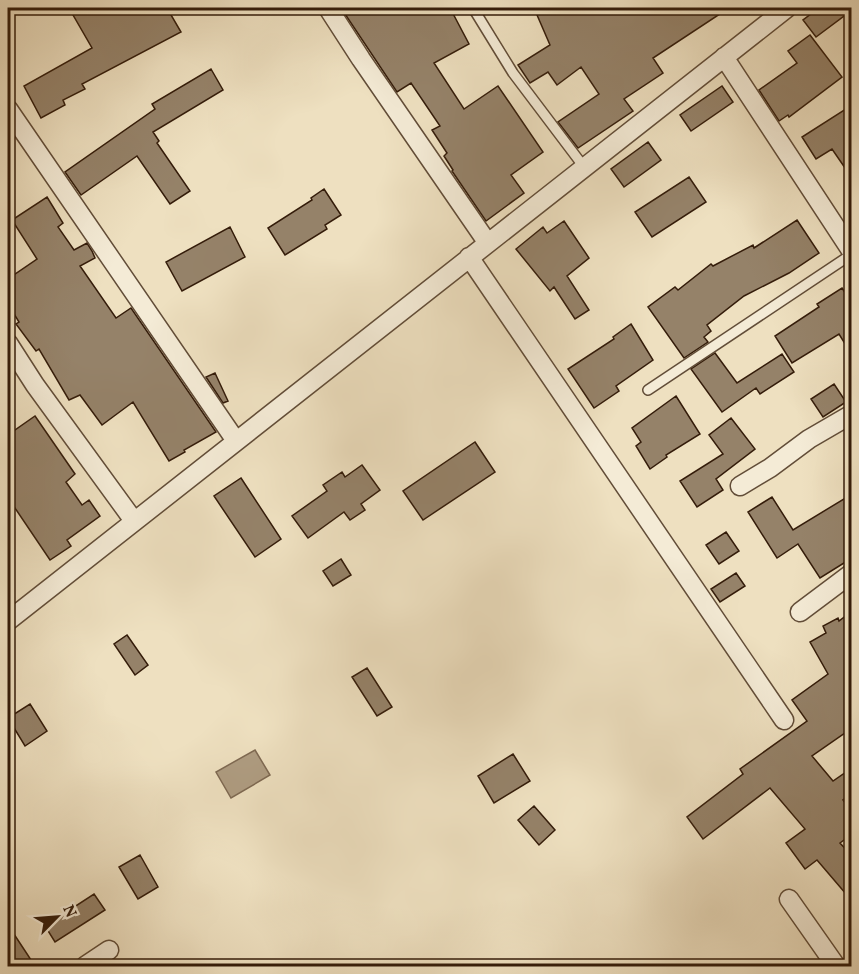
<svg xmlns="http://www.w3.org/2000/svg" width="859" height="974" font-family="Vollkorn,serif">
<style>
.water{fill:#af9d82;stroke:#7e6952;stroke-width:1.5}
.building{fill:#958269;stroke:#341c0a;stroke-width:1.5}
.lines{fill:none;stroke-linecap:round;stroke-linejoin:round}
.service-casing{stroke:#624d38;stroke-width:12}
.minor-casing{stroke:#624d38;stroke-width:21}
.service{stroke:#f4ebd6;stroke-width:9}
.minor{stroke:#f4ebd6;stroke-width:18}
</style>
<rect width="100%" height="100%" fill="#eee0c0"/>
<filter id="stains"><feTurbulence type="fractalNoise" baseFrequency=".00333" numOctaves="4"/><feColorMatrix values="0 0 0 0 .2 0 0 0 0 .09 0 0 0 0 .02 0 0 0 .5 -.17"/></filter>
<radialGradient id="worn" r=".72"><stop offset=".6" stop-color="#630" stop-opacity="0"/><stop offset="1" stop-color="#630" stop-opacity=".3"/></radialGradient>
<path class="water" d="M 255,750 L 270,775 L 231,798 L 216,772 Z"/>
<path class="building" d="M 69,8 L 167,8 L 181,32 L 82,84 L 85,89 L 63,100 L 65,105 L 41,118 L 24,86 L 92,48 Z
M 341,8 L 450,8 L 469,44 L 434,63 L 464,109 L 498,86 L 543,152 L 511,175 L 524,193 L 486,221 L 452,171 L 453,170 L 444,156 L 447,153 L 432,130 L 440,126 L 411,83 L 397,92 Z
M 534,8 L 729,8 L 653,58 L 663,73 L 624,99 L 633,111 L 578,148 L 558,122 L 599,94 L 581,67 L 557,85 L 548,72 L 530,83 L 518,65 L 550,45 Z
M 819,8 L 852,8 L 852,10 L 816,37 L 803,20 Z
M 810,35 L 842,77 L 789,117 L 788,115 L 779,121 L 759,90 L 797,63 L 788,51 Z
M 211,69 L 223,90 L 153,132 L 159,141 L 157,143 L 190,191 L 170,204 L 137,156 L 81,195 L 65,172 L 155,109 L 152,104 Z
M 722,86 L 733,102 L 691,131 L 680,115 Z
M 852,105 L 852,178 L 832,149 L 816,159 L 802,137 Z
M 648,142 L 661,160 L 624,187 L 611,169 Z
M 689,177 L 706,202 L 652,237 L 635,212 Z
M 324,189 L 341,215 L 325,225 L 327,229 L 285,255 L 268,228 L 312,200 L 311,198 Z
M 47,197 L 63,223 L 58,227 L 74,250 L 87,243 L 92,251 L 95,258 L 80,266 L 116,318 L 131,308 L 216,432 L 184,450 L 185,452 L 169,461 L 133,402 L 102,425 L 80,395 L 69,400 L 39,349 L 36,351 L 16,324 L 19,322 L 8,304 L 8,279 L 37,259 L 12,220 Z
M 797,220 L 819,253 L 789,273 L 744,296 L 707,325 L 711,331 L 704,337 L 708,342 L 684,358 L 648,307 L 675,287 L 678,290 L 711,264 L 713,266 L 753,245 L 754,248 Z
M 564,221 L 589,258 L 567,276 L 589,310 L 575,319 L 554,287 L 550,291 L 516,249 L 543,227 L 547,233 Z
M 230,227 L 245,257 L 182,291 L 166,262 Z
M 842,288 L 852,303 L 852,355 L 839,334 L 792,363 L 775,336 L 819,307 L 817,304 Z
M 631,324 L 653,360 L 616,386 L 619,391 L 594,408 L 568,369 L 614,339 L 613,337 Z
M 715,353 L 737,383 L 782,354 L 794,372 L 760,394 L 756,388 L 722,412 L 691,369 Z
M 215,373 L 228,401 L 223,403 L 206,377 Z
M 834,384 L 846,402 L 823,417 L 811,399 Z
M 676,396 L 700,434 L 666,455 L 667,457 L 650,469 L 636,446 L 641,442 L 632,428 Z
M 35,416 L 75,474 L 66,482 L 82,505 L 89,500 L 100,516 L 67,540 L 71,546 L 50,560 L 15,508 L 8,513 L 8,435 Z
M 731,418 L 755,449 L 716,479 L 723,490 L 697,507 L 680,481 L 723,454 L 709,435 Z
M 475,442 L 495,472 L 423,520 L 403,491 Z
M 362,465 L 380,490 L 361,504 L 365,510 L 350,520 L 344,512 L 308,538 L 292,516 L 327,491 L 323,485 L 342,472 L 345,477 Z
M 241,478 L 281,539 L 255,557 L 214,496 Z
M 852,494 L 852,558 L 820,578 L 798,544 L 777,558 L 748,512 L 772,497 L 793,530 Z
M 726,532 L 739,551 L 719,564 L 706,545 Z
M 341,559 L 351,575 L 333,586 L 323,571 Z
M 736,573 L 745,586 L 720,602 L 711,589 Z
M 852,611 L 852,728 L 812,756 L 833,781 L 852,768 L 852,793 L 843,800 L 852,812 L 852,834 L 840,843 L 852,856 L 852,901 L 817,860 L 805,869 L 786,843 L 805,829 L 770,788 L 703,839 L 687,817 L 743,774 L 740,769 L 807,721 L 792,700 L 828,674 L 810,642 L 826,633 L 823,626 L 838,618 L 839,621 Z
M 127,635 L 148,665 L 135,675 L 114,644 Z
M 367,668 L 392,707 L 377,716 L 352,677 Z
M 30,704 L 47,731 L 25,746 L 8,718 Z
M 513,754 L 530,781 L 494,803 L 478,776 Z
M 534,806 L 555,830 L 539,845 L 518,820 Z
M 140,855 L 158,887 L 138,899 L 119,867 Z
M 94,894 L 105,910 L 55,942 L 45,926 Z
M 8,925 L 35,966 L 15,966 L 8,956 Z"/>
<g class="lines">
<defs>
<path id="service" d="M 473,8 L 513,73 L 584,167
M 648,390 L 852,254"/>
<path id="minor" d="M 328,8 L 361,59 L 487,242
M 724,57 L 852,252
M 8,109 L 236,441
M 469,257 L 784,720
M 8,343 L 35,385 L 134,521
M 740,486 L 770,468 L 809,439 L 852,414
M 800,612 L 852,573
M 8,621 L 787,8
M 789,899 L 836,966
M 85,966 L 109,950"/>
</defs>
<use href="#service" class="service-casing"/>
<use href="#minor" class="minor-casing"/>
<use href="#service" class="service"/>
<use href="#minor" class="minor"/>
</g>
<rect width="859" height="974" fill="none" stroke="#eee0c0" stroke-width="30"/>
<rect x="9" y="9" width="841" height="956" fill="none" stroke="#341c0a" stroke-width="3"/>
<rect x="15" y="15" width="829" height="944" fill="none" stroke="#341c0a" stroke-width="1.5"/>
<g transform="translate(57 917) rotate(65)" stroke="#f4ebd6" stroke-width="4.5" paint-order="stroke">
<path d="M0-4.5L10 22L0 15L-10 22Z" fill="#341c0a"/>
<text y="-9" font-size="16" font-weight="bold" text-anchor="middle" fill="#341c0a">N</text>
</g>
<rect width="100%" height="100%" filter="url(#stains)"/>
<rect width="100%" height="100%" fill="url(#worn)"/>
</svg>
